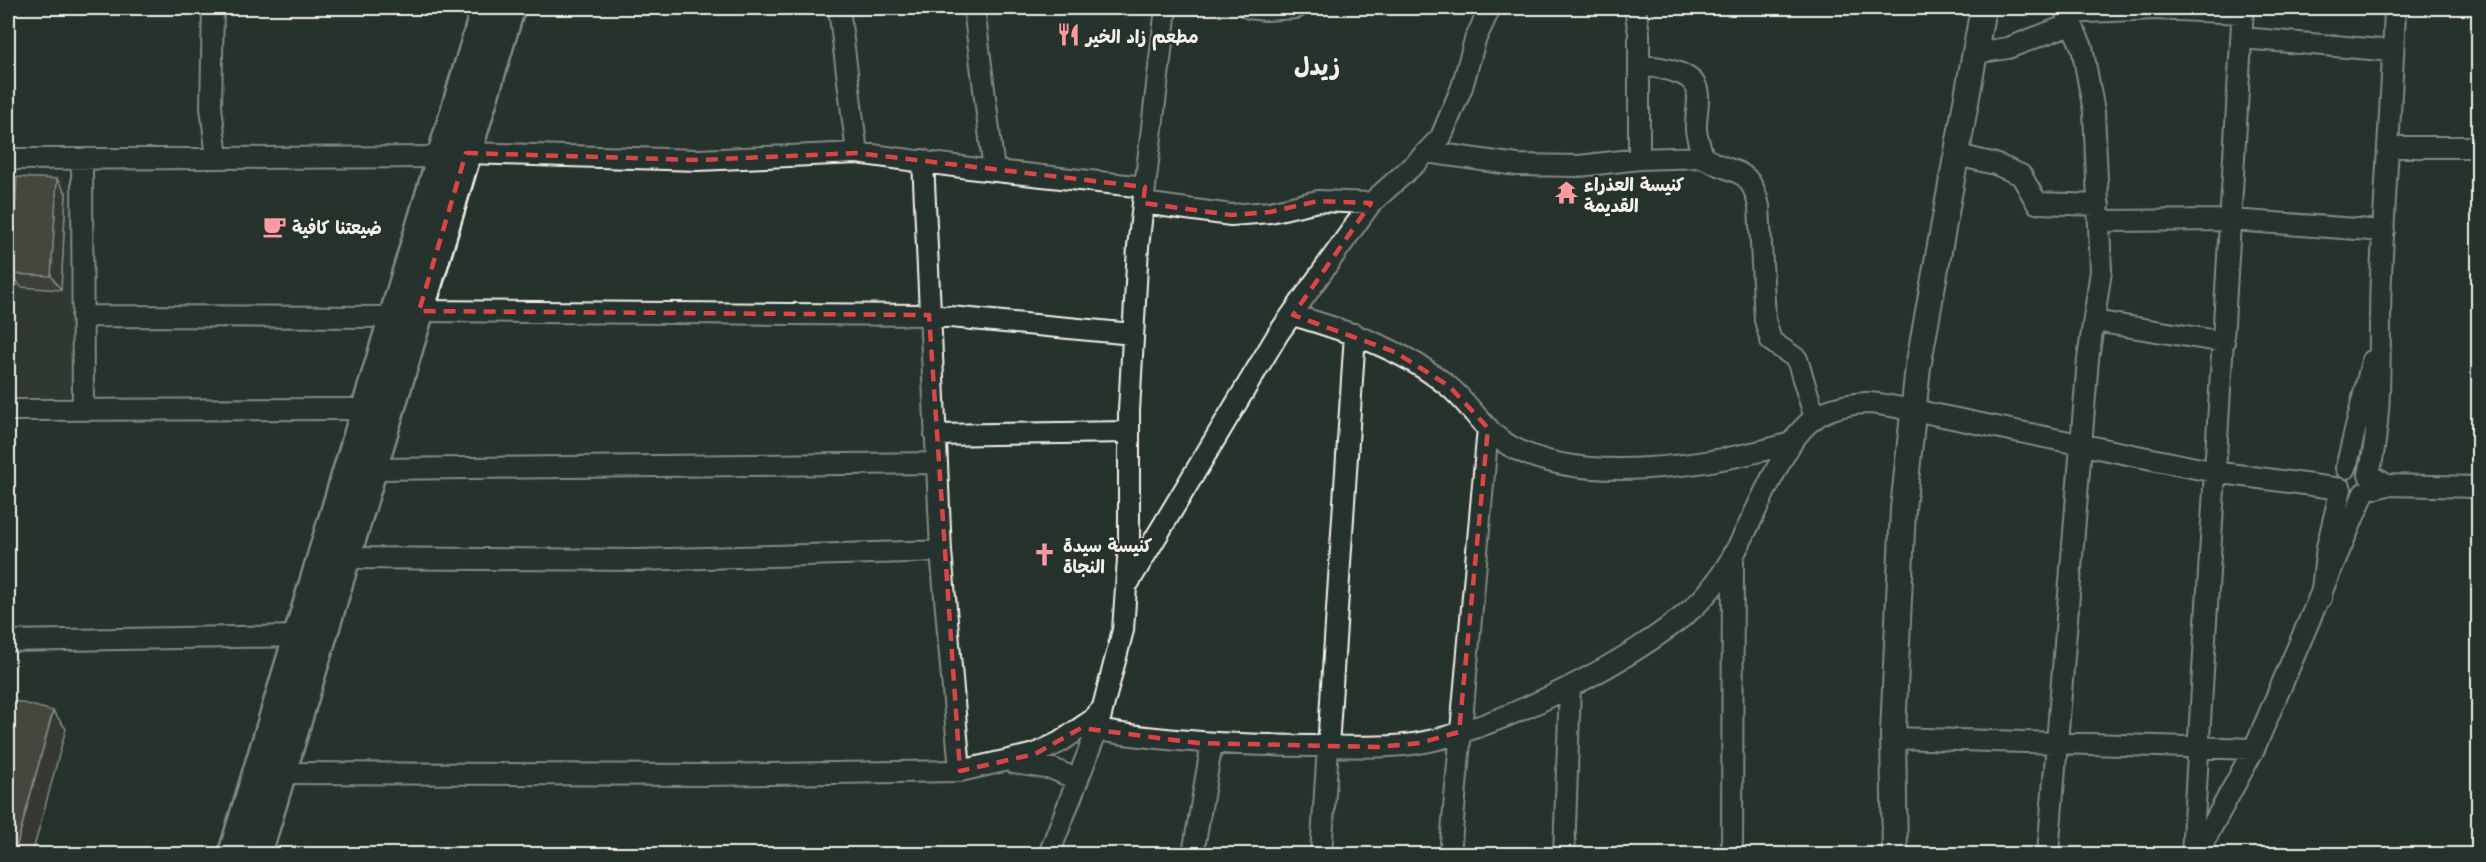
<svg xmlns="http://www.w3.org/2000/svg" width="2486" height="862" font-family="'Playpen Sans','Playpen Sans Arabic',sans-serif">
<style>
.built{fill:#3a4038}
.lines{fill:none;stroke-linecap:round;stroke-linejoin:round}
.minor-casing{stroke:#f4f1e8;stroke-width:24}
.tertiary-casing{stroke:#f4f1e8;stroke-width:28}
.secondary-casing{stroke:#f4f1e8;stroke-width:33}
.minor{stroke:#26332d;stroke-width:20}
.tertiary{stroke:#26332d;stroke-width:24}
.secondary{stroke:#26332d;stroke-width:28}
.wall{fill:#595147;stroke:#f4f1e8;stroke-width:1.5}
.shaded-wall{fill:#49423a;stroke:#f4f1e8;stroke-width:1.5}
.building{fill:#685e53;stroke:#f4f1e8;stroke-width:1.5}
.marked{fill:none;stroke:#da4645;stroke-width:4.5;stroke-dasharray:12 8;stroke-linejoin:round}
.labels{text-anchor:middle;dominant-baseline:central;stroke-width:4.5;stroke-linejoin:round;paint-order:stroke}
.poi-label{font-size:18px;font-weight:bold;fill:#f4f1e8;stroke:#26332d;text-anchor:start}
.district-label{font-size:24px;font-weight:bold;fill:#f4f1e8;stroke:#26332d}
</style>
<rect width="100%" height="100%" fill="#26332d"/>
<filter id="ink" filterUnits="userSpaceOnUse"><feTurbulence type="fractalNoise" baseFrequency=".0167" numOctaves="2"/><feDisplacementMap in="SourceGraphic" scale="12" xChannelSelector="R" yChannelSelector="G"/><feConvolveMatrix kernelMatrix="1 2 1 2 8 2 1 2 1" color-interpolation-filters="sRGB"/></filter>
<g filter="url(#ink)">
<path class="built" d="M 8,177 L 63,177 L 73,188 L 72,397 L 8,397 Z"/>
<g class="lines">
<defs>
<path id="minor" d="M 213,8 L 211,107 L 217,158
M 839,8 L 857,153
M 974,8 L 994,171
M 1249,8 L 1265,10 L 1296,8
M 1635,8 L 1639,33 L 1639,159
M 2066,13 L 2156,9 L 2243,13
M 2242,38 L 2393,51
M 1976,53 L 2008,48 L 2071,24
M 1639,67 C 1651,65 1664,68 1676,72 C 1709,83 1695,102 1696,130 C 1697,139 1701,149 1703,157 C 1734,177 1749,163 1759,206 L 1765,320 L 1771,341 L 1797,359 L 1815,418
M 2390,147 L 2478,147
M 1427,152 L 1517,165 L 1579,166 L 1639,159 L 1703,157
M 466,153 L 698,160 L 857,153 L 977,169 L 1145,187
M 1958,155 L 1995,164 L 2021,175 L 2037,203 L 2099,205
M 8,159 L 442,157
M 82,159 L 83,410
M 923,160 L 941,551 L 960,771
M 1143,203 L 1231,215 L 1270,212 L 1318,201 L 1371,203
M 2099,221 L 2232,220 L 2384,231
M 419,311 L 929,315 L 1133,334
M 1293,315 C 1347,331 1403,349 1448,386 C 1468,402 1481,426 1502,441 C 1573,489 1714,465 1791,443
M 82,316 L 394,317
M 2094,321 L 2224,342
M 8,410 L 367,409
M 935,435 L 1129,432
M 2346,468 L 2372,361
M 372,469 L 937,463
M 2387,485 L 2369,475 C 2384,409 2378,343 2381,276 C 2385,186 2392,97 2395,8
M 2376,488 L 2387,485 L 2478,487
M 345,558 L 638,560 L 941,551
M 1129,582 L 1278,334 L 1371,203 L 1417,162 L 1441,137 L 1462,87 L 1475,40 L 1490,8
M 8,641 L 299,636
M 1097,730 C 1169,742 1240,745 1313,746 C 1348,746 1384,749 1419,743 C 1497,730 1635,660 1694,607 C 1732,573 1751,516 1775,472 C 1785,453 1796,431 1815,418 C 1828,408 1849,404 1866,403 C 1881,403 1898,408 1913,410 L 2215,472 L 2341,489 L 2327,547 L 2321,598
M 1893,738 L 2254,749
M 1014,763 L 1053,769 L 1078,780
M 281,773 L 706,775 L 960,771 L 1035,754 L 1060,742 L 1092,720 L 1102,709
M 1049,854 L 1097,730 L 1123,630 L 1129,545 L 1129,411 L 1138,247 L 1166,8
M 1193,854 L 1212,743
M 1321,854 L 1355,334
M 1450,854 L 1488,428
M 1564,854 L 1570,687
M 1732,854 L 1733,554
M 2048,854 L 2088,359 L 2101,271 L 2094,111 L 2082,47 L 2064,8
M 2192,854 L 2243,8
M 2197,854 L 2254,749 L 2364,493"/>
<path id="tertiary" d="M 1895,854 L 1893,733 L 1903,509 L 1918,367 L 1983,8"/>
<path id="secondary" d="M 233,854 L 486,8
M 257,854 L 510,8"/>
</defs>
<use href="#minor" class="minor-casing"/>
<use href="#tertiary" class="tertiary-casing"/>
<use href="#secondary" class="secondary-casing"/>
<use href="#minor" class="minor"/>
<use href="#tertiary" class="tertiary"/>
<use href="#secondary" class="secondary"/>
</g>
<path class="wall" d="M 66,193 L 61,290 L 21,287 L 12,274 Z"/>
<path class="shaded-wall" d="M 57,179 L 66,193 L 61,290 L 51,276 Z
M 53,711 L 66,729 L 32,855 L 14,855 Z"/>
<path class="building" d="M 17,177 L 57,179 L 51,276 L 12,274 Z
M 8,699 L 53,711 L 14,855 L 8,855 Z"/>
</g>
<path d="M0 0H2486V862H0ZM 466,153 L 698,160 L 857,153 L 1145,187 L 1143,203 L 1231,215 L 1270,212 L 1318,201 L 1371,203 L 1293,315 L 1395,352 L 1449,386 L 1488,428 L 1459,732 L 1420,743 L 1378,747 L 1198,743 L 1081,728 L 1035,754 L 960,771 L 929,315 L 419,311 Z" fill="#26332d" fill-opacity=".55" fill-rule="evenodd"/>
<path class="marked" d="M 466,153 L 698,160 L 857,153 L 1145,187 L 1143,203 L 1231,215 L 1270,212 L 1318,201 L 1371,203 L 1293,315 L 1395,352 L 1449,386 L 1488,428 L 1459,732 L 1420,743 L 1378,747 L 1198,743 L 1081,728 L 1035,754 L 960,771 L 929,315 L 419,311 Z"/>
<defs>
<symbol id="restaurant-bare" viewBox="-9 -9 18 18"><path d="M-5-6h1v4h1v-4h1v4h1v-4h1v5L-1.5 .5V6h-2V.5L-5-1ZM5-6V6H3V1.5H1.5Q1.5-4 5-6Z" fill="#ff9aa2" stroke="#26332d" stroke-width="2.5" paint-order="stroke"/></symbol>
<symbol id="temple-bare" viewBox="-9 -9 18 18"><path d="M0-6L5-2H3V0L6.5 2.5H4V6H1.5V3h-3V6H-4V2.5H-6.5L-3 0V-2H-5Z" fill="#ff9aa2" stroke="#26332d" stroke-width="2.5" paint-order="stroke"/></symbol>
<symbol id="cafe-bare" viewBox="-9 -9 18 18"><path d="M-5.5-4.5H6V0H3Q3 3.5 0 3.5H-2.5Q-5.5 3.5-5.5 0ZM3-3.2v2h1.7v-2ZM-6 4.5H4V6H-6Z" fill="#ff9aa2" stroke="#26332d" stroke-width="2.5" paint-order="stroke"/></symbol>
<symbol id="church-bare" viewBox="-9 -9 18 18"><path d="M-1.2-6h2.4v3.5h3.3v2.4h-3.3V6h-2.4V-.1h-3.3v-2.4h3.3Z" fill="#ff9aa2" stroke="#26332d" stroke-width="2.5" paint-order="stroke"/></symbol>
</defs>
<g fill-rule="evenodd">
<use href="#restaurant-bare" x="1052" y="18" width="33" height="33"/>
<use href="#temple-bare" x="1550" y="176" width="33" height="33"/>
<use href="#cafe-bare" x="258" y="210" width="33" height="33"/>
<use href="#church-bare" x="1028" y="538" width="33" height="33"/>
</g>
<g class="labels">
<g class="poi-label">
<text x="1086" y="35">مطعم زاد الخير</text>
<text x="1584" y="183">كنيسة العذراء<tspan x="1584" dy="21">القديمة</tspan></text>
<text x="292" y="226">ضيعتنا كافية</text>
<text x="1063" y="544">كنيسة سيدة<tspan x="1063" dy="21">النجاة</tspan></text>
</g>
<g class="district-label">
<text x="1317" y="65">زيدل</text>
</g>
</g>
<rect width="2486" height="862" fill="none" stroke="#26332d" stroke-width="30"/>
<rect x="15" y="15" width="2456" height="832" fill="none" stroke="#f4f1e8" stroke-width="2" filter="url(#ink)"/>
</svg>
